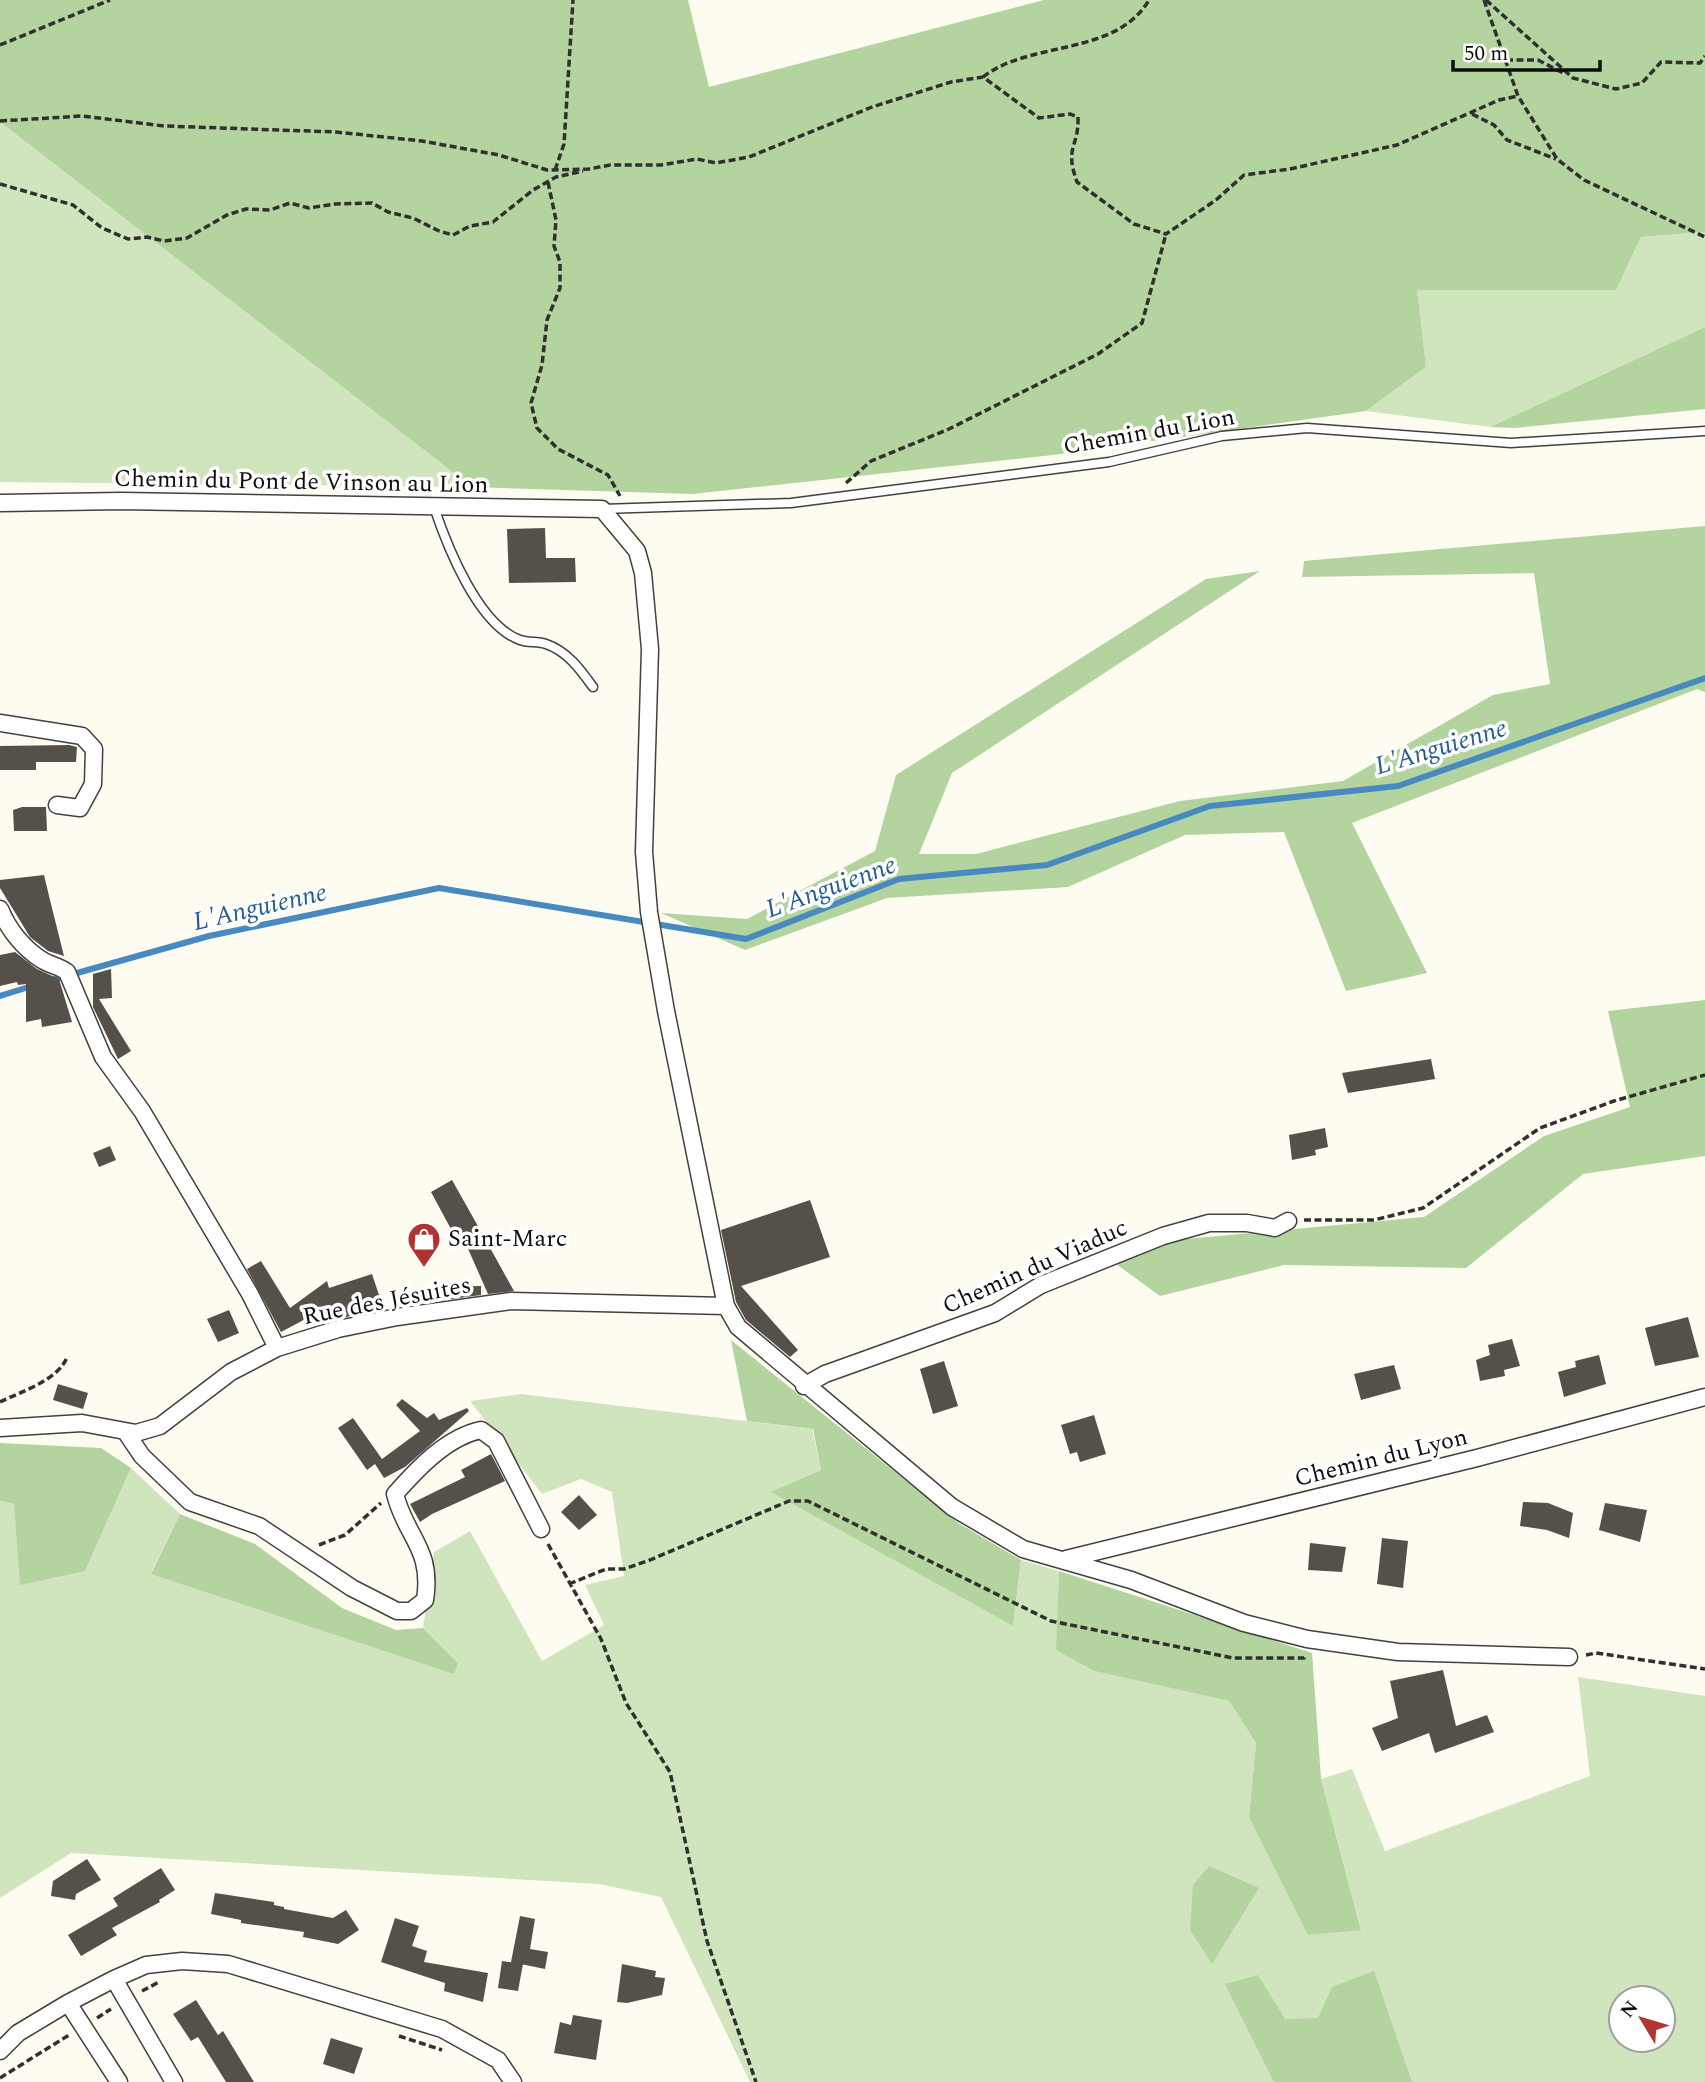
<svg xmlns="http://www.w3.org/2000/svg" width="1705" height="2082" font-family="Spectral,serif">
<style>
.green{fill:#d0e5bd;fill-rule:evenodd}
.forest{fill:#b3d49e}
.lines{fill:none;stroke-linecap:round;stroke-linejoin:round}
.stream{stroke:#488ac0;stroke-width:6}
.building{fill:#56504b}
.lane-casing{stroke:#414141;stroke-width:11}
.street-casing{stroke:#414141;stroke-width:19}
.path{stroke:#303030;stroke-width:3.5;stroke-dasharray:7 3.5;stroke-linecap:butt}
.lane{stroke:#fff;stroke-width:8}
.street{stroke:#fff;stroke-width:16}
.labels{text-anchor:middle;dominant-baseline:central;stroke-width:7;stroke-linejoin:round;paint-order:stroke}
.street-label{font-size:24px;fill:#0e0e0e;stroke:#fff}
.poi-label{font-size:24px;fill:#0e0e0e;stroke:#fff;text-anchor:start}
.water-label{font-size:26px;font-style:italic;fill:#235d94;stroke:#fff}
</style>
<rect width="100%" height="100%" fill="#fefcf1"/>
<path class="green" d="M 0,122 L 472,487 L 0,482 Z
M 1705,232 L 1705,327 L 1490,427 L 1366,411 L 1426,367 L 1416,290 L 1616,290 L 1641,237 Z
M 521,1394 L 812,1429 L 821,1470 L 772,1492 L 1013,1626 L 1021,1560 L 1059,1571 L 1057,1650 L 1094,1671 L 1229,1701 L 1256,1743 L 1249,1817 L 1361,1929 L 1321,1779 L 1352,1769 L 1385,1851 L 1590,1776 L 1578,1677 L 1705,1696 L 1705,2082 L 750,2082 L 661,1897 L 599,1884 L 71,1853 L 0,1898 L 0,1501 L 14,1504 L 85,1571 L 131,1468 L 180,1514 L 151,1573 L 458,1663 L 423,1628 L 434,1552 L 470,1531 L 542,1661 L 604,1625 L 585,1585 L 624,1576 L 612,1492 L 581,1479 L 542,1494 L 470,1401 ZM 1621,1998 L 1663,1998 L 1663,2040 L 1621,2040 Z"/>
<path class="forest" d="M 0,0 L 688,0 L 709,87 L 1044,0 L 1705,0 L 1705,232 L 1641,237 L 1616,290 L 1417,290 L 1426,367 L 1366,411 L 1053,455 L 692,494 L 472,487 L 0,122 Z
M 1705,327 L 1705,409 L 1515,428 L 1490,427 Z
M 1705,526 L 1705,692 L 1697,689 L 1352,823 L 1427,973 L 1346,991 L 1284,832 L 1185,835 L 1068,887 L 887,898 L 745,950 L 661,913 L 747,919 L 875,851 L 896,775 L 1206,579 L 1260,571 L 952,773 L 919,854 L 976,854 L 1180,801 L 1343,781 L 1493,695 L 1550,684 L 1534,573 L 1302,577 L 1304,561 Z
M 1705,1000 L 1705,1156 L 1583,1174 L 1466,1268 L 1284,1265 L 1160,1296 L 1116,1264 L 1175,1240 L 1424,1217 L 1544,1136 L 1630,1107 L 1608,1011 Z
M 731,1340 L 960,1524 L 1021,1560 L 1013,1626 L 771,1492 L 821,1470 L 813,1429 L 747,1421 Z
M 0,1443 L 101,1448 L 131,1468 L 85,1571 L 20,1585 L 14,1504 L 0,1501 Z
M 180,1514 L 255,1544 L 342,1608 L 396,1630 L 423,1628 L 458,1663 L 454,1674 L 151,1574 Z
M 1059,1571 L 1312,1653 L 1321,1779 L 1361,1930 L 1308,1935 L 1249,1817 L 1256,1743 L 1229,1701 L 1094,1671 L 1056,1650 Z
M 1209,1866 L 1259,1888 L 1212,1964 L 1190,1930 L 1193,1885 Z
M 1374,1971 L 1412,2082 L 1274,2082 L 1225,1984 L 1258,1975 L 1285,2019 L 1318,2018 L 1332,1987 Z"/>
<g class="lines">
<path class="stream" d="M 52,980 L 209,936 L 439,888 L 746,939 L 899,879 L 1047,865 L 1210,806 L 1398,786 L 1705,678
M 0,996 L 32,986"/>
</g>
<path class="building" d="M 545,528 L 546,558 L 575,558 L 576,582 L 509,583 L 507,529 Z
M 69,745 L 77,747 L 76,762 L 36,762 L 36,770 L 0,770 L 0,746 Z
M 22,807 L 46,807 L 47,831 L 14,831 L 13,810 Z
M 44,875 L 50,900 L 64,956 L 48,951 L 30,937 L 0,888 L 0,880 Z
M 15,952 L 37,969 L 59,979 L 72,1022 L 42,1027 L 41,1019 L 26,1022 L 26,984 L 18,985 L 17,982 L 0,986 L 0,955 Z
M 111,969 L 112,998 L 99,999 L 131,1051 L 118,1059 L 93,1007 L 93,974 Z
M 1431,1059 L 1435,1079 L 1348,1093 L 1342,1073 Z
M 1325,1128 L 1328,1147 L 1315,1150 L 1316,1155 L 1292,1160 L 1289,1135 Z
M 110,1146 L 116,1160 L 99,1167 L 93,1153 Z
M 452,1180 L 474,1219 L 514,1291 L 488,1294 L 465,1242 L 454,1246 L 448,1233 L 452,1231 L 431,1192 Z
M 810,1200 L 830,1257 L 741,1286 L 798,1350 L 790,1357 L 746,1320 L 736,1302 L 721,1230 Z
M 261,1261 L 290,1308 L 327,1281 L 329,1288 L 372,1274 L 383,1307 L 317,1325 L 313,1315 L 281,1332 L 247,1269 Z
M 481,1286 L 481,1295 L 430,1302 L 430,1287 Z
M 229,1310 L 239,1333 L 218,1342 L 207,1319 Z
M 1688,1317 L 1699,1357 L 1655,1366 L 1645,1328 Z
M 1512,1339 L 1520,1366 L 1504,1370 L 1505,1376 L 1480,1381 L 1476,1360 L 1490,1355 L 1488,1345 Z
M 1599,1355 L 1606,1384 L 1564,1397 L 1558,1372 L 1576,1367 L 1575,1361 Z
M 944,1361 L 958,1406 L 933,1414 L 920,1369 Z
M 1394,1365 L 1401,1389 L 1361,1400 L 1354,1374 Z
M 58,1384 L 88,1393 L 83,1409 L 53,1400 Z
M 402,1399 L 427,1418 L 434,1413 L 439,1420 L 467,1408 L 469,1411 L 405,1467 L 384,1478 L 375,1464 L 367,1470 L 338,1428 L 353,1418 L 382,1459 L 420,1431 L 396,1405 Z
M 1094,1415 L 1106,1454 L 1080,1462 L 1077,1452 L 1070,1454 L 1061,1425 Z
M 491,1454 L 505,1481 L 432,1514 L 420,1522 L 410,1504 L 465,1477 L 461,1470 Z
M 579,1495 L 597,1515 L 579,1530 L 561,1512 Z
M 1523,1502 L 1548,1503 L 1573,1513 L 1569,1538 L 1547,1530 L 1520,1526 Z
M 1605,1503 L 1647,1510 L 1640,1542 L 1599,1530 Z
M 1382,1538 L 1408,1541 L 1403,1588 L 1377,1584 Z
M 1310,1543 L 1346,1547 L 1342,1572 L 1308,1570 Z
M 1443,1670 L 1456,1726 L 1487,1715 L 1494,1732 L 1435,1753 L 1429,1733 L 1382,1751 L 1372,1728 L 1398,1718 L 1390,1681 Z
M 87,1859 L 101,1880 L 76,1894 L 75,1900 L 51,1896 L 53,1881 Z
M 161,1868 L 175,1890 L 159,1900 L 160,1902 L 112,1928 L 117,1935 L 81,1956 L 68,1935 L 118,1906 L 113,1898 Z
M 215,1893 L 274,1902 L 274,1905 L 284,1907 L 284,1909 L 333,1918 L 346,1910 L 359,1930 L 338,1944 L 303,1937 L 304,1932 L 241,1923 L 241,1920 L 211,1914 Z
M 520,1916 L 535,1919 L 530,1949 L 548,1952 L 545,1969 L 511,1962 Z
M 395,1918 L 419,1926 L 412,1946 L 427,1951 L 424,1962 L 488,1973 L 483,2002 L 444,1991 L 445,1983 L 381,1962 Z
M 502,1961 L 523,1964 L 518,1991 L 498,1988 Z
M 622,1964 L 656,1971 L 655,1977 L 665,1978 L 662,1995 L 627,2003 L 617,2002 Z
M 196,2000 L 218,2035 L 223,2031 L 254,2082 L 226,2082 L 198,2037 L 191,2041 L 173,2014 Z
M 573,2015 L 602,2020 L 596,2060 L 554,2053 L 560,2022 L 571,2025 Z
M 331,2038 L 363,2048 L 354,2074 L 323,2064 Z"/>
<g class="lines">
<defs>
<path id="lane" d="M 434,507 C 447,546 478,625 520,640 C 528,643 538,641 546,644 C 567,651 580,669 593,687
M 602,509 L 791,503 L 1109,462 L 1222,436 L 1307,428 L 1511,443 L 1705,431"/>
<path id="street" d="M 0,503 L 121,501 L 602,509 L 637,551 L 643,573 L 650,649 L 644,852 L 649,912 L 666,1011 L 726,1306 L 738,1327 L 952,1507 L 1023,1549 L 1131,1580 L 1244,1623 L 1307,1639 L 1398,1652 L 1569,1657
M 0,723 L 82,736 L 94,749 L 93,784 L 80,808 L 57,805
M 0,909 C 8,929 23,948 42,960 C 50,965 59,966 67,972 L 103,1057 L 142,1111 L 250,1294 L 277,1348
M 804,1386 L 825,1374 L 995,1313 L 1041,1285 L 1163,1236 L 1209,1223 L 1247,1223 L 1275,1228 L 1288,1221
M 0,1428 L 82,1423 L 136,1433 L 160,1426 L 231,1372 L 277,1348 L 338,1329 L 397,1317 L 511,1301 L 726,1306
M 125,1431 L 142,1456 L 190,1502 L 259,1526 L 352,1588 L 397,1611 L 411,1611 L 425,1600 C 433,1548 406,1538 395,1494 C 418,1468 447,1437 481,1430 L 496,1441 L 541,1529
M 1066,1559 L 1477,1458 L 1705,1397
M 68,2003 L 114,1979
M 0,2051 L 18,2033 L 68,2003 L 119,2082
M 174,2082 L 114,1979 L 146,1965 L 182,1961 L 228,1964 L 442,2029 L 498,2060 L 513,2082"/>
</defs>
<use href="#lane" class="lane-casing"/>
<use href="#street" class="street-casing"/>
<path class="path" d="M 1484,0 L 1518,96 L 1557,159 L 1584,180 L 1705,237
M 1486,0 L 1573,78 L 1616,89 L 1642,83 L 1661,62 L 1700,63 L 1705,56
M 0,45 L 110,0
M 1506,60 L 1538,60 L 1565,74
M 983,77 C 1030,40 1115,57 1149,0
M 1472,114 L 1494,125 L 1507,140 L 1556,159
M 0,121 L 82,116 L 164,126 L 336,132 L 422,141 L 499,155 L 547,170 L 589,169 L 610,165 L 661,165 L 697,159 L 716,163 L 749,157 L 872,107 L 951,82 L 983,77 L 1039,118 L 1070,114 L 1078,117 C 1079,148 1064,146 1077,182 L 1134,224 L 1166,234 L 1216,200 L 1244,175 L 1290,169 L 1397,145 L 1499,100 L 1518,96
M 555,170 L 564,144 L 573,0
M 548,182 L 556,220 L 554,246 L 560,262 L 560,288 L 547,320 L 542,365 L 531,403 L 537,428 L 558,449 L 608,475 L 620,496
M 0,184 L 73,205 L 102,228 L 128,239 L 147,237 L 164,241 L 187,238 L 227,215 L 246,209 L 270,210 L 290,203 L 309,208 L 335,204 L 372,203 L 388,212 L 413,218 L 439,231 L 453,235 L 470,226 L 493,222 L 533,190 L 556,177 L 583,171
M 846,483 L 871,461 L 949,429 L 1098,354 L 1142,323 L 1166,234
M 1304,1220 L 1374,1220 L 1423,1208 L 1540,1128 L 1614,1101 L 1705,1075
M 0,1402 C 20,1392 59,1380 67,1357
M 548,1544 L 601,1639 L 626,1703 L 670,1772 L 707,1941 L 756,2082
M 319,1545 L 345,1535 L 381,1503
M 569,1584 L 606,1569 L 624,1569 L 650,1560 L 789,1501 L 808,1501 L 1051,1621 L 1233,1658 L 1304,1658 L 1305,1654
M 1586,1655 L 1596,1653 L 1705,1669
M 142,1991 L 159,1982
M 97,2018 L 111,2009
M 399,2036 L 442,2050
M 0,2078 L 69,2035"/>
<use href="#lane" class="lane"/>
<use href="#street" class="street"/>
</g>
<defs>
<symbol id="shop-pin" viewBox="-11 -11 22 30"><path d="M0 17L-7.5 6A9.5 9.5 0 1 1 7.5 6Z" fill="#b13433" stroke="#fff"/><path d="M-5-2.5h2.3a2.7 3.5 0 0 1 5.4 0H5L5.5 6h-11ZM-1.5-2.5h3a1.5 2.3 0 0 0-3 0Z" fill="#fff"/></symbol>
</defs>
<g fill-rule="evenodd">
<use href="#shop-pin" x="405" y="1220" width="38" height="52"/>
</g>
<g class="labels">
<g class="street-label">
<text transform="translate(1149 432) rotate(-10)">Chemin du Lion</text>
<text transform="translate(301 482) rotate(1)">Chemin du Pont de Vinson au Lion</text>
<text transform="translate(1035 1267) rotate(-24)">Chemin du Viaduc</text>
<text transform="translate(387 1301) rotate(-11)">Rue des Jésuites</text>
<text transform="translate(1381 1458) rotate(-14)">Chemin du Lyon</text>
</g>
<g class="poi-label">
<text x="448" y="1239">Saint-Marc</text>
</g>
<g class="water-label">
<text transform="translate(1441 747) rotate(-17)">L'Anguienne</text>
<text transform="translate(831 887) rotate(-20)">L'Anguienne</text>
<text transform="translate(260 907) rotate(-13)">L'Anguienne</text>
</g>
</g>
<g transform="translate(1642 2019) rotate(308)"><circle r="33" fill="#ffffff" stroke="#9f9f9f" stroke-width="2"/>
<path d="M0-5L12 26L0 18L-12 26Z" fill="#b13433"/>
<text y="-10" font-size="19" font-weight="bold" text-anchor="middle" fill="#0e0e0e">N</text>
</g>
<path d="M1453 60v10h147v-10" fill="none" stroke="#0e0e0e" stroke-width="3.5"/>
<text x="1464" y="60" font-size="21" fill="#0e0e0e" stroke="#ffffff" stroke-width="5" paint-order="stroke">50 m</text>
</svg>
